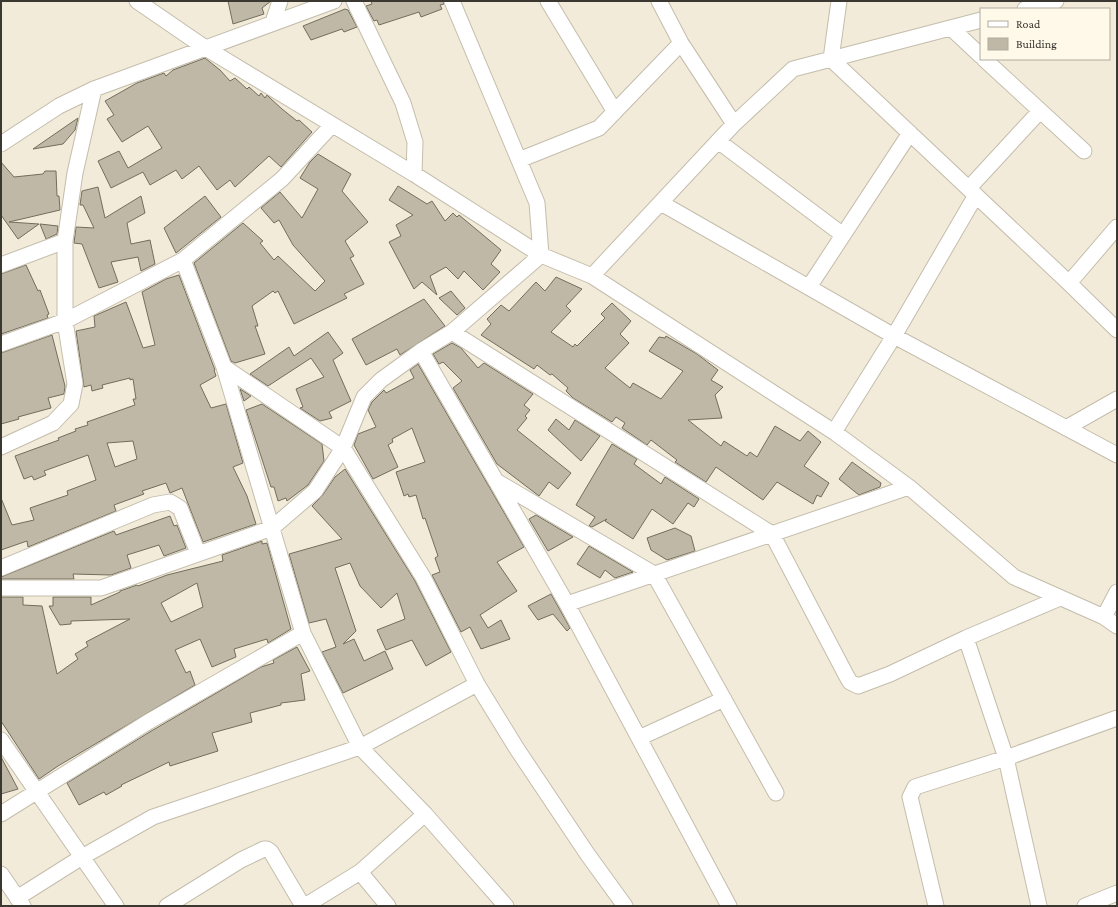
<svg xmlns="http://www.w3.org/2000/svg" width="1118" height="907" font-family="'Crimson Pro',serif">
<style>
.building{fill:#bfb8a7;stroke:#736d5d;fill-rule:evenodd}
.lines{fill:none;stroke-linecap:round;stroke-linejoin:round}
.minor-casing{stroke:#c4bdac;stroke-width:17}
.minor{stroke:#fff;stroke-width:15}
</style>
<rect width="100%" height="100%" fill="#f3ebd9"/>
<path class="building" d="M 228,1 L 271,1 L 262,8 L 264,14 L 233,24 Z
M 371,1 L 443,1 L 444,4 L 440,5 L 442,9 L 421,17 L 419,12 L 379,25 L 377,20 L 374,21 L 366,6 L 372,4 Z
M 345,9 L 348,10 L 357,27 L 344,32 L 342,29 L 311,40 L 303,26 Z
M 205,58 L 220,70 L 230,81 L 235,78 L 247,89 L 249,87 L 259,96 L 261,93 L 265,98 L 267,95 L 270,98 L 282,109 L 297,121 L 299,120 L 312,132 L 281,167 L 269,156 L 235,187 L 230,180 L 217,190 L 199,166 L 182,179 L 176,170 L 150,185 L 143,172 L 111,188 L 98,161 L 119,151 L 128,168 L 162,148 L 148,126 L 122,142 L 107,119 L 114,115 L 105,101 L 137,83 L 164,73 L 166,76 L 173,70 Z
M 78,118 L 75,130 L 63,144 L 33,149 Z
M 318,154 L 351,174 L 342,191 L 368,222 L 345,241 L 354,256 L 350,258 L 364,284 L 344,294 L 347,298 L 294,324 L 278,291 L 275,293 L 273,291 L 252,306 L 258,326 L 255,326 L 265,354 L 235,363 L 231,361 L 194,263 L 243,223 L 263,241 L 260,243 L 274,260 L 278,256 L 315,291 L 325,281 L 293,245 L 279,220 L 274,223 L 261,208 L 280,192 L 302,218 L 318,189 L 300,178 L 310,162 Z
M 1,162 L 14,177 L 43,174 L 45,171 L 56,171 L 57,196 L 59,196 L 60,210 L 9,222 L 39,224 L 18,239 L 1,215 Z
M 398,186 L 427,204 L 432,201 L 445,221 L 453,213 L 457,217 L 459,215 L 501,250 L 491,264 L 500,272 L 483,290 L 464,271 L 458,279 L 446,267 L 430,276 L 437,295 L 422,282 L 414,289 L 389,242 L 401,236 L 396,225 L 413,215 L 389,200 Z
M 98,187 L 105,218 L 141,196 L 145,213 L 127,223 L 131,244 L 150,240 L 155,264 L 141,271 L 138,257 L 111,262 L 118,282 L 99,288 L 82,244 L 74,243 L 76,227 L 94,228 L 83,205 L 80,205 L 82,191 Z
M 205,196 L 221,217 L 176,253 L 164,228 Z
M 40,224 L 58,226 L 57,234 L 46,239 Z
M 26,265 L 38,291 L 40,290 L 49,314 L 47,315 L 48,318 L 1,334 L 1,274 Z
M 179,275 L 215,370 L 214,370 L 216,376 L 200,385 L 211,408 L 226,404 L 243,463 L 233,467 L 247,496 L 256,524 L 203,542 L 182,488 L 170,493 L 166,483 L 142,491 L 144,494 L 114,505 L 116,511 L 28,547 L 27,541 L 1,550 L 1,498 L 12,525 L 34,520 L 30,508 L 68,495 L 67,491 L 96,480 L 88,455 L 44,471 L 46,475 L 34,480 L 32,476 L 24,479 L 15,456 L 59,440 L 58,438 L 76,431 L 75,429 L 88,425 L 87,422 L 135,405 L 133,399 L 136,399 L 133,379 L 130,380 L 130,378 L 102,385 L 103,388 L 92,391 L 91,385 L 84,387 L 76,331 L 95,327 L 94,316 L 126,302 L 143,348 L 155,345 L 142,292 L 166,279 ZM 133,441 L 137,459 L 115,467 L 107,443 Z
M 556,277 L 582,289 L 566,306 L 571,311 L 551,332 L 573,347 L 575,344 L 577,346 L 605,318 L 601,314 L 612,303 L 631,321 L 620,334 L 629,343 L 605,368 L 630,388 L 633,383 L 661,399 L 683,371 L 649,351 L 659,337 L 665,338 L 666,336 L 697,354 L 718,370 L 711,380 L 723,387 L 715,395 L 722,418 L 688,420 L 721,446 L 724,441 L 747,456 L 750,452 L 757,457 L 775,426 L 800,441 L 808,431 L 821,442 L 804,466 L 829,483 L 821,497 L 817,495 L 813,504 L 777,482 L 763,500 L 716,467 L 706,482 L 675,462 L 677,460 L 651,440 L 647,445 L 622,428 L 625,423 L 616,417 L 612,422 L 573,398 L 566,391 L 568,388 L 552,374 L 550,375 L 537,365 L 534,369 L 481,335 L 491,324 L 487,319 L 501,305 L 509,311 L 536,282 L 545,291 Z
M 451,291 L 465,308 L 457,315 L 439,298 Z
M 424,299 L 445,326 L 400,355 L 397,349 L 366,365 L 352,339 Z
M 328,332 L 343,353 L 333,360 L 351,401 L 329,412 L 332,418 L 320,421 L 300,408 L 303,407 L 296,389 L 324,377 L 311,358 L 268,386 L 250,374 L 289,347 L 294,356 Z
M 52,335 L 65,386 L 64,394 L 48,398 L 51,408 L 18,417 L 19,419 L 1,424 L 1,353 Z
M 452,343 L 461,348 L 478,368 L 484,363 L 533,394 L 524,405 L 530,410 L 525,416 L 527,418 L 517,430 L 571,473 L 558,489 L 549,482 L 539,496 L 497,464 L 453,388 L 462,381 L 443,362 L 439,364 L 433,354 Z
M 418,364 L 524,547 L 497,562 L 517,591 L 480,615 L 488,628 L 501,620 L 510,639 L 481,649 L 470,627 L 461,632 L 432,575 L 440,572 L 435,558 L 438,556 L 425,518 L 423,519 L 416,495 L 409,497 L 408,494 L 404,496 L 396,472 L 425,462 L 412,428 L 392,439 L 393,442 L 388,445 L 398,467 L 373,479 L 354,445 L 358,434 L 376,427 L 368,410 L 372,402 L 384,390 L 386,393 L 414,378 L 410,370 Z
M 240,389 L 251,396 L 244,401 Z
M 262,404 L 322,444 L 324,461 L 308,485 L 287,501 L 286,498 L 278,501 L 274,487 L 271,487 L 246,410 Z
M 556,419 L 569,430 L 575,420 L 600,436 L 581,461 L 548,430 Z
M 612,444 L 637,459 L 634,464 L 661,484 L 665,477 L 699,499 L 694,507 L 688,503 L 673,524 L 652,509 L 633,539 L 605,521 L 607,519 L 592,527 L 589,526 L 595,517 L 576,505 Z
M 852,462 L 881,483 L 880,487 L 859,495 L 839,479 Z
M 345,469 L 415,581 L 451,652 L 426,666 L 412,640 L 386,650 L 377,630 L 405,619 L 397,593 L 381,608 L 360,586 L 350,563 L 335,568 L 356,631 L 343,644 L 354,639 L 364,661 L 385,651 L 393,669 L 343,693 L 322,652 L 336,647 L 326,619 L 309,623 L 289,554 L 342,539 L 312,506 L 322,496 L 335,477 Z
M 536,515 L 573,537 L 548,551 L 529,519 Z
M 170,516 L 174,526 L 177,525 L 186,548 L 164,556 L 159,545 L 127,555 L 131,568 L 111,575 L 73,574 L 74,579 L 1,579 L 1,577 L 114,531 L 116,535 Z
M 675,528 L 691,536 L 695,551 L 667,560 L 651,550 L 647,538 Z
M 262,541 L 262,544 L 267,543 L 291,629 L 268,643 L 267,639 L 234,649 L 236,657 L 212,667 L 200,639 L 175,650 L 186,673 L 190,671 L 195,685 L 58,766 L 39,779 L 1,721 L 1,597 L 23,597 L 23,605 L 42,606 L 57,674 L 78,659 L 75,654 L 88,646 L 86,642 L 130,619 L 71,621 L 71,624 L 60,625 L 49,606 L 53,606 L 53,597 L 91,597 L 91,605 L 120,592 L 120,591 L 137,585 L 138,586 L 167,575 L 223,561 L 222,555 ZM 197,583 L 203,607 L 171,622 L 161,603 Z
M 589,546 L 633,572 L 615,578 L 605,570 L 600,578 L 577,564 Z
M 551,594 L 570,628 L 567,631 L 553,614 L 538,620 L 528,606 Z
M 297,647 L 310,671 L 301,674 L 305,700 L 281,703 L 281,705 L 250,713 L 252,722 L 212,733 L 218,751 L 170,766 L 169,762 L 121,785 L 122,786 L 106,795 L 104,792 L 79,805 L 67,783 L 153,730 L 261,667 L 274,663 L 273,660 Z
M 1,757 L 18,789 L 1,794 Z"/>
<g class="lines">
<defs>
<path id="minor" d="M 137,1 L 204,47 L 414,174 L 541,255 L 592,276 L 834,432 L 909,487 L 1014,577 L 1104,617 L 1117,626
M 354,1 L 403,103 L 415,142 L 414,174
M 548,1 L 615,112
M 659,1 L 681,43 L 734,124
M 839,1 L 831,59 L 1069,283 L 1117,330
M 1025,9 L 1056,1
M 273,22 L 280,1
M 951,28 L 981,56
M 984,59 L 1084,151
M 718,141 L 843,235
M 1,144 L 59,106 L 94,89 L 334,1
M 519,160 L 599,128 L 681,43
M 969,188 L 1040,111
M 661,203 L 894,336 L 1117,455
M 183,260 L 224,367 L 303,633 L 360,747 L 425,814 L 506,906
M 1,265 L 65,241
M 592,276 L 734,124 L 793,69 L 981,20
M 1069,283 L 1117,227
M 809,287 L 910,133
M 452,332 L 772,534 L 846,675 L 850,682 L 858,686 L 890,674 L 966,638 L 1060,598
M 1,344 L 65,321 L 183,260 L 282,179 L 332,125
M 421,351 L 567,604 L 729,906
M 224,367 L 343,448 L 423,577 L 477,684 L 517,749 L 588,855 L 625,906
M 1066,428 L 1117,399
M 834,432 L 894,336 L 976,195
M 1,447 L 53,423 L 71,404 L 75,384 L 65,321 L 65,241 L 75,173 L 94,89
M 496,481 L 654,574 L 776,793
M 1,568 L 153,505 L 170,502 L 180,508 L 198,553
M 1,588 L 101,588 L 272,528 L 315,491 L 343,448 L 364,397 L 381,380 L 421,351 L 452,332 L 541,255 L 537,203 L 452,1
M 567,604 L 909,487
M 1104,617 L 1117,592
M 966,638 L 1006,758 L 1039,906
M 639,738 L 724,699
M 1,740 L 116,906
M 1,814 L 148,722 L 303,633
M 360,872 L 388,906
M 1,874 L 23,906
M 17,898 L 82,857 L 153,817 L 360,747 L 477,684
M 167,906 L 241,860 L 264,849 L 267,849 L 271,852 L 303,906
M 305,906 L 360,872 L 425,814
M 936,906 L 910,797 L 915,787 L 1006,758 L 1117,718
M 1085,906 L 1117,893"/>
</defs>
<use href="#minor" class="minor-casing"/>
<use href="#minor" class="minor"/>
</g>
<rect width="1118" height="907" fill="none" stroke="#3b3831" stroke-width="4"/>
<rect x="980" y="8" width="130" height="52" fill="#fff9ea" stroke="#b1aca0"/>
<rect x="988" y="21" width="20" height="6" fill="#ffffff" stroke="#b1aca0"/>
<text x="1016" y="28" font-size="12" fill="#3b3831">Road</text>
<rect x="988" y="38" width="20" height="12" fill="#bfb8a7" stroke="#b1aca0"/>
<text x="1016" y="48" font-size="12" fill="#3b3831">Building</text>
</svg>
